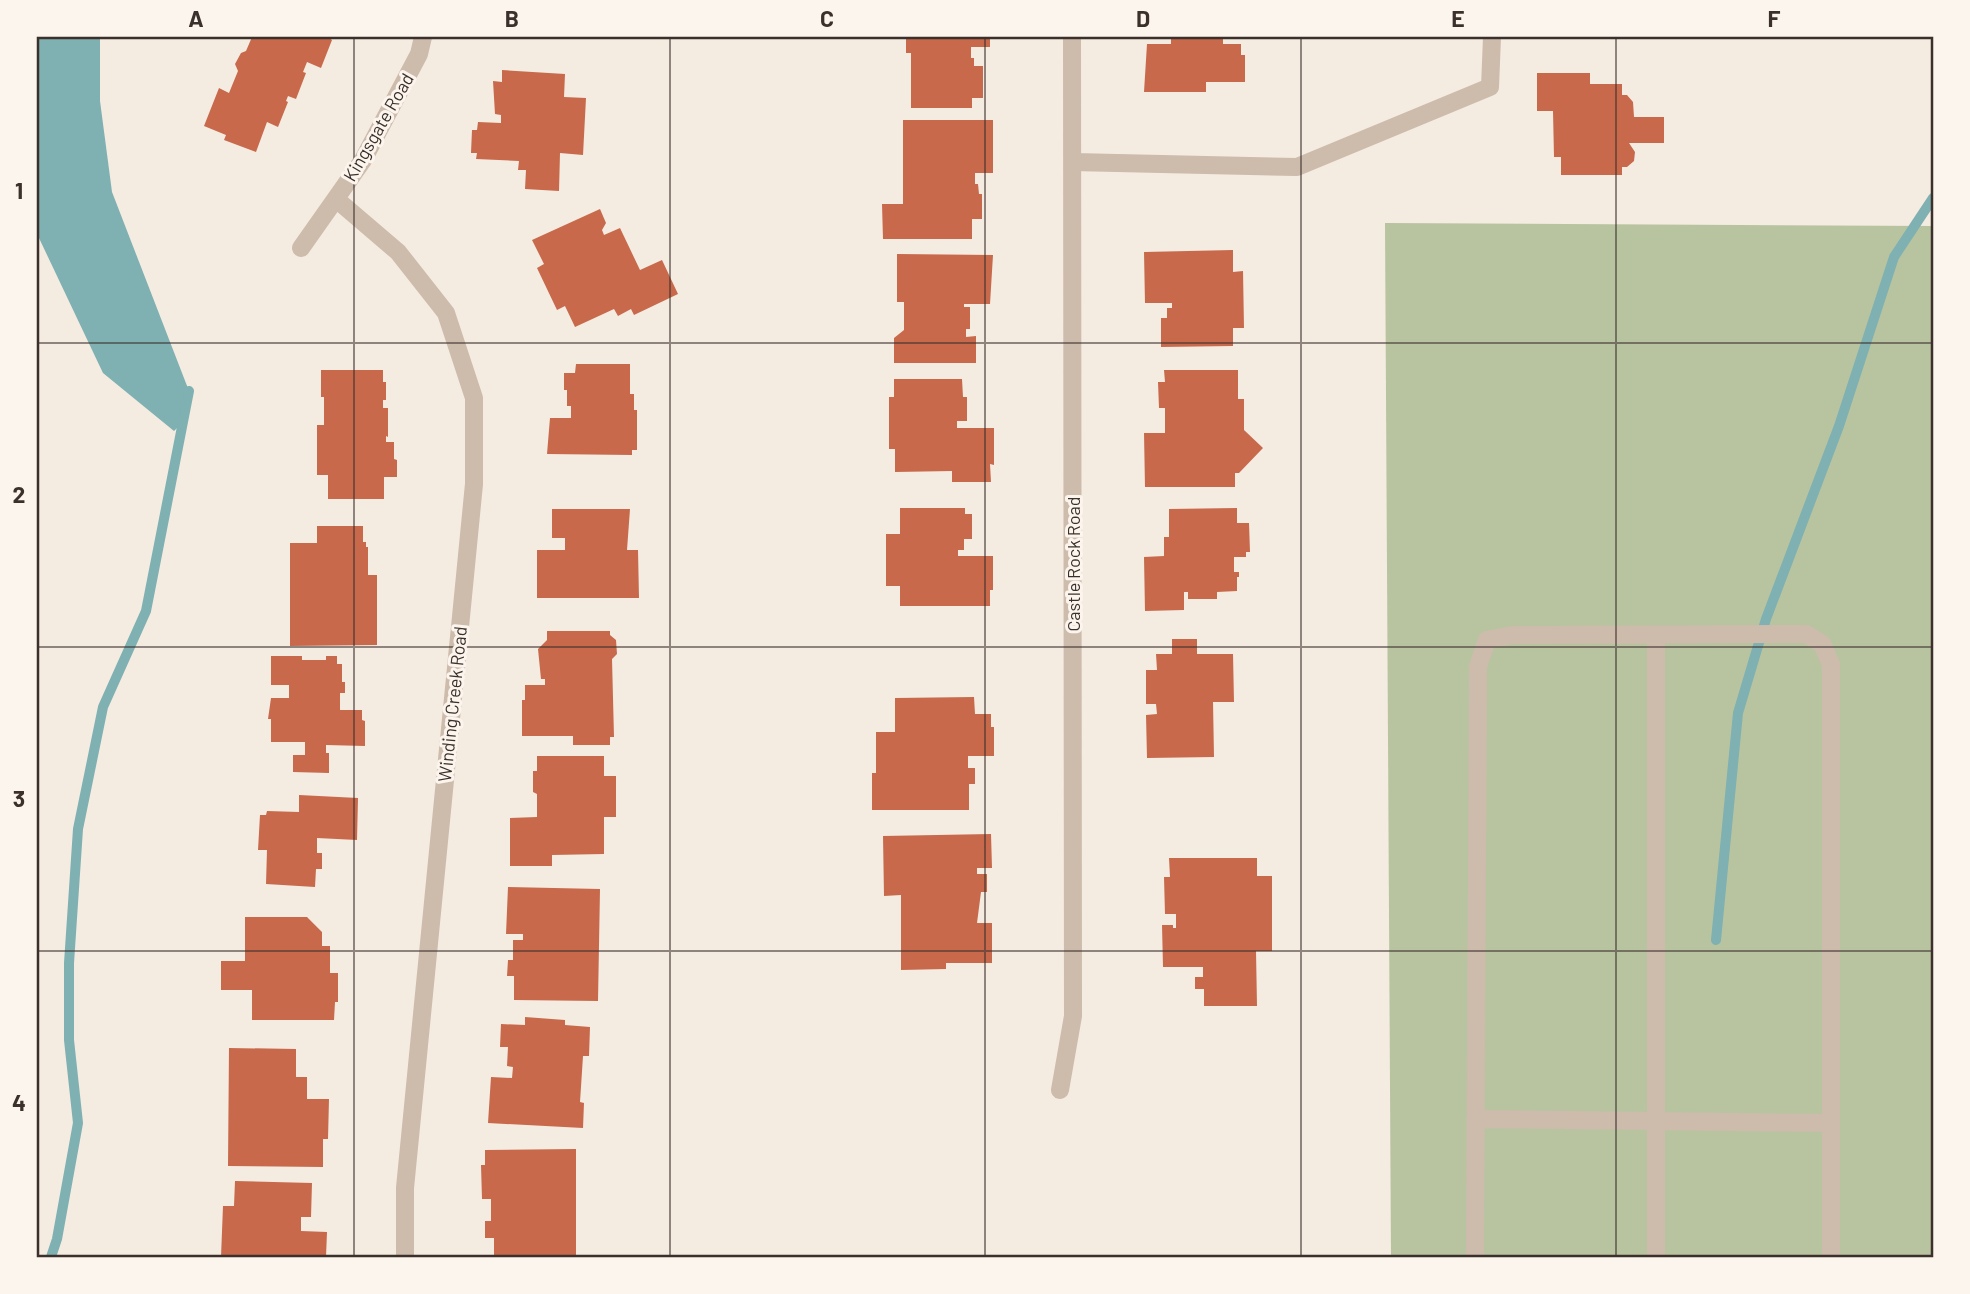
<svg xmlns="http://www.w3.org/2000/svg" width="1970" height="1294" font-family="Barlow,sans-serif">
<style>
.green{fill:#b8c4a0}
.water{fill:#7fb0b2}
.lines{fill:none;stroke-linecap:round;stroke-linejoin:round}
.stream{stroke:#7fb0b2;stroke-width:10}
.building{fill:#c8694b}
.service{stroke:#cdbbac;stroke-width:18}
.minor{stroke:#cdbbac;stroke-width:18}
.grid{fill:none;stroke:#3b302b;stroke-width:2;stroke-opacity:0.55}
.labels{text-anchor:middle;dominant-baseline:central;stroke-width:6;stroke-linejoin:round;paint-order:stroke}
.street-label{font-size:18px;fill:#3b302b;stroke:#fbf5ee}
.neatline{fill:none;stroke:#3b302b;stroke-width:2.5}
.grid-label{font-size:23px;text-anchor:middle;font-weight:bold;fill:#3b302b}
</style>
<rect width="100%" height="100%" fill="#f4ebe1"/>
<path class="green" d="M 1385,223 L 1933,226 L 1933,1257 L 1391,1257 Z"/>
<path class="water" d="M 37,37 L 100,37 L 100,101 L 112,192 L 189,391 L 183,422 L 174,431 L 103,373 L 39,238 L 37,232 Z"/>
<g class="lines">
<path class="stream" d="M 1716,940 L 1738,713 L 1766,619 L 1839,426 L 1894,257 L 1933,198
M 51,1257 L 57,1239 L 78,1123 L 69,1040 L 69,963 L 78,829 L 103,707 L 146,611 L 189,391"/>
</g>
<path class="building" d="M 252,37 L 328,37 L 332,40 L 321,68 L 307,62 L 303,72 L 306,73 L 296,99 L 288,96 L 286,101 L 288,102 L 278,127 L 267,122 L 256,152 L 224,140 L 226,135 L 204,126 L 219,88 L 229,93 L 238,71 L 235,64 L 241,53 L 246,51 Z
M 906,37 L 990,37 L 990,47 L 971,47 L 971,58 L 974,58 L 974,66 L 983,66 L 983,98 L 972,98 L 972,108 L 911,108 L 911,53 L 906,53 Z
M 1171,37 L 1223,37 L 1223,44 L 1241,44 L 1241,55 L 1245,55 L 1245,82 L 1206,82 L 1206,92 L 1144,92 L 1147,44 L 1171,44 Z
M 502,70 L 565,74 L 564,97 L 586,98 L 583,155 L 560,153 L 559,191 L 525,189 L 526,170 L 518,170 L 519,161 L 476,159 L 477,153 L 471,153 L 472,130 L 477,130 L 478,122 L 501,123 L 501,115 L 495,114 L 493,81 L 502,82 Z
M 1537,73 L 1590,73 L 1590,84 L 1622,84 L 1622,95 L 1627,95 L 1633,102 L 1634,117 L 1664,117 L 1664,143 L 1629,143 L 1635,152 L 1634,161 L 1627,167 L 1622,167 L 1622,175 L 1561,175 L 1561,157 L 1554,157 L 1553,111 L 1537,111 Z
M 903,120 L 993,120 L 993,173 L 975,173 L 975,184 L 978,184 L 979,194 L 982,194 L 982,219 L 972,219 L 972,239 L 883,239 L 882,204 L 903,204 Z
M 600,209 L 606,223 L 602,230 L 604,235 L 620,228 L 640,270 L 662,260 L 678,294 L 634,315 L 631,309 L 618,316 L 614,309 L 575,327 L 565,306 L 557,310 L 537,268 L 544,264 L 532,240 Z
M 1233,250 L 1233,272 L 1243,271 L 1244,328 L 1233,328 L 1233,346 L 1161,347 L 1161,318 L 1167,318 L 1167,308 L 1172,308 L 1172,303 L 1145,303 L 1144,252 Z
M 897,254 L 993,255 L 990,304 L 964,304 L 964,307 L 970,307 L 970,329 L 966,329 L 966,337 L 976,336 L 976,363 L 894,363 L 894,338 L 904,330 L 904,302 L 897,302 Z
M 576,364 L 630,364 L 630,394 L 634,394 L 634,410 L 637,410 L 637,450 L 632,450 L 632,455 L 547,454 L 550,418 L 571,418 L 571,406 L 567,406 L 567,390 L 564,390 L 564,373 L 575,373 Z
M 321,370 L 383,370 L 383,382 L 386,382 L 386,400 L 383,400 L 383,408 L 388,408 L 388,437 L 386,436 L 386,442 L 394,442 L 394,459 L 397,460 L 397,477 L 384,477 L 384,499 L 328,499 L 328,475 L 317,475 L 317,425 L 324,425 L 324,397 L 321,397 Z
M 1164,370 L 1238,370 L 1238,399 L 1244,399 L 1244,430 L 1263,448 L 1239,473 L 1235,473 L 1235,487 L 1145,487 L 1144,433 L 1165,433 L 1165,408 L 1159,408 L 1158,382 L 1165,382 Z
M 894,379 L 962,379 L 963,397 L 967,397 L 967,421 L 957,421 L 957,428 L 994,428 L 994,465 L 990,464 L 991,482 L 952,482 L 952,471 L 895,472 L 895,449 L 889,449 L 889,397 L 894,397 Z
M 900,508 L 965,508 L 965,514 L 972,514 L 972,539 L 964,539 L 964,550 L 958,550 L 958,556 L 993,556 L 993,590 L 990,590 L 990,606 L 900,606 L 900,586 L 886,586 L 886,534 L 900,534 Z
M 1237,508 L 1237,523 L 1249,523 L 1250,552 L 1246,552 L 1246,557 L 1234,557 L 1234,572 L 1239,572 L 1239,577 L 1237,577 L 1237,591 L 1217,592 L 1217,599 L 1188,599 L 1188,592 L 1184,592 L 1184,610 L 1145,611 L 1144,557 L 1164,556 L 1164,537 L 1169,537 L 1169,509 Z
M 552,509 L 630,509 L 627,550 L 638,550 L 639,598 L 537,598 L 537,550 L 565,550 L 565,538 L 552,538 Z
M 317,526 L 363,526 L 363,542 L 366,542 L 366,547 L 368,547 L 368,575 L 377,575 L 377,645 L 290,646 L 290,543 L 317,543 Z
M 547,631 L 610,631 L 610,635 L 616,640 L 617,654 L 612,659 L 614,737 L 610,737 L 610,745 L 573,745 L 573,736 L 522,736 L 522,700 L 525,700 L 525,685 L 545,685 L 545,679 L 541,679 L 538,649 L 547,640 Z
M 1172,639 L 1197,639 L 1197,654 L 1233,654 L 1234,702 L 1213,702 L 1214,757 L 1147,758 L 1146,715 L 1157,714 L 1156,704 L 1146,704 L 1146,670 L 1157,670 L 1156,654 L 1172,654 Z
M 271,656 L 302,656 L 302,660 L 326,660 L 326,656 L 337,656 L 337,664 L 342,664 L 342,682 L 345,682 L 345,693 L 340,693 L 340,710 L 362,710 L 362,720 L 365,721 L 365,746 L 326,745 L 326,753 L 329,753 L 329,773 L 293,772 L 293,755 L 305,755 L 305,742 L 271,742 L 271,719 L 268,719 L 271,698 L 289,698 L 289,685 L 271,685 Z
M 974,697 L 975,714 L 991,714 L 991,727 L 994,727 L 994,756 L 968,756 L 968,768 L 975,768 L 975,784 L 969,784 L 969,810 L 872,810 L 872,773 L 876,773 L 876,732 L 895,732 L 895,698 Z
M 537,756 L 604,756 L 604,776 L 616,776 L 616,817 L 604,817 L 604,854 L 552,855 L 552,866 L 510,866 L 510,818 L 537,817 L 537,794 L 533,792 L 533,771 L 537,771 Z
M 299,795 L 358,798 L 357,840 L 317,838 L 317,853 L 322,853 L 322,869 L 316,869 L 315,887 L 266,884 L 267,850 L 258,850 L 260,815 L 266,815 L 267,811 L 299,812 Z
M 991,834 L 992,868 L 977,868 L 977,874 L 987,874 L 987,892 L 981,892 L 977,923 L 992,923 L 992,963 L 946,963 L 946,969 L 901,970 L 901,895 L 884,896 L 883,836 Z
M 1169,858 L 1257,858 L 1257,876 L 1272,876 L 1272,951 L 1256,951 L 1257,1006 L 1204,1006 L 1204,989 L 1195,989 L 1195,977 L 1203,977 L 1203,967 L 1163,967 L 1162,925 L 1173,925 L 1173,928 L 1176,928 L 1176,914 L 1165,914 L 1164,877 L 1170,877 Z
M 508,887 L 600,889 L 598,1001 L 514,1000 L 514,976 L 507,976 L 508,960 L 513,960 L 513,940 L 523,940 L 523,934 L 506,934 Z
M 245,917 L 307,917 L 322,932 L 322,946 L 330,946 L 330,973 L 338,973 L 338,1002 L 335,1002 L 334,1020 L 252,1020 L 252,990 L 221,990 L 221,961 L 245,961 Z
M 525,1017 L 565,1020 L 565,1025 L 590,1027 L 589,1056 L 583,1056 L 580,1102 L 584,1103 L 583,1128 L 488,1123 L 491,1077 L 512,1078 L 513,1067 L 507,1066 L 508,1047 L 500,1047 L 501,1024 L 525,1025 Z
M 229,1048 L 296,1049 L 296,1077 L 307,1077 L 307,1099 L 329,1099 L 328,1139 L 323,1139 L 323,1167 L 228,1166 Z
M 576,1149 L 576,1257 L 494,1257 L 494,1238 L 485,1238 L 485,1221 L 491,1221 L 491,1199 L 482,1199 L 481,1165 L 485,1165 L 485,1150 Z
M 235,1181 L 312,1183 L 311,1217 L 301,1217 L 301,1231 L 327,1232 L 326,1257 L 221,1257 L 223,1206 L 234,1206 Z"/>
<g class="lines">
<path class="service" d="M 1073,162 L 1297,167 L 1490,87 L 1492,37
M 1656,635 L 1656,1257
M 1475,1119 L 1831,1123
M 1475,1257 L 1478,666 L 1487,640 L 1512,635 L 1806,634 L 1822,644 L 1831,664 L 1831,1257"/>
<path class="minor" d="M 336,199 L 398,252 L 446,313 L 474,398 L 474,484 L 405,1188 L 405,1257
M 301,248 L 363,160 L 419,54 L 423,37
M 1060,1090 L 1073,1016 L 1072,37"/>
</g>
<path class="grid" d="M 354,37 L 354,1257M 670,37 L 670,1257M 985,37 L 985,1257M 1301,37 L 1301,1257M 1616,37 L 1616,1257M 37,343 L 1933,343M 37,647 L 1933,647M 37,951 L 1933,951"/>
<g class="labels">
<g class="street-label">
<text transform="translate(378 127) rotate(-60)">Kingsgate Road</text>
<text transform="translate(1073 564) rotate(-90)">Castle Rock Road</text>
<text transform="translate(452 704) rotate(-84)">Winding Creek Road</text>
</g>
</g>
<rect width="1970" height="1294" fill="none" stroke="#fbf5ee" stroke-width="77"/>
<rect x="38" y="38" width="1894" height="1218" class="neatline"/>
<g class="grid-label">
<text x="196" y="27">A</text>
<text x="512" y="27">B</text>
<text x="827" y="27">C</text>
<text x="1143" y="27">D</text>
<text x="1458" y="27">E</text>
<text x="1774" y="27">F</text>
<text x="19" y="199">1</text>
<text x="19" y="503">2</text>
<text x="19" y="807">3</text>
<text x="19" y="1111">4</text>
</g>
</svg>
